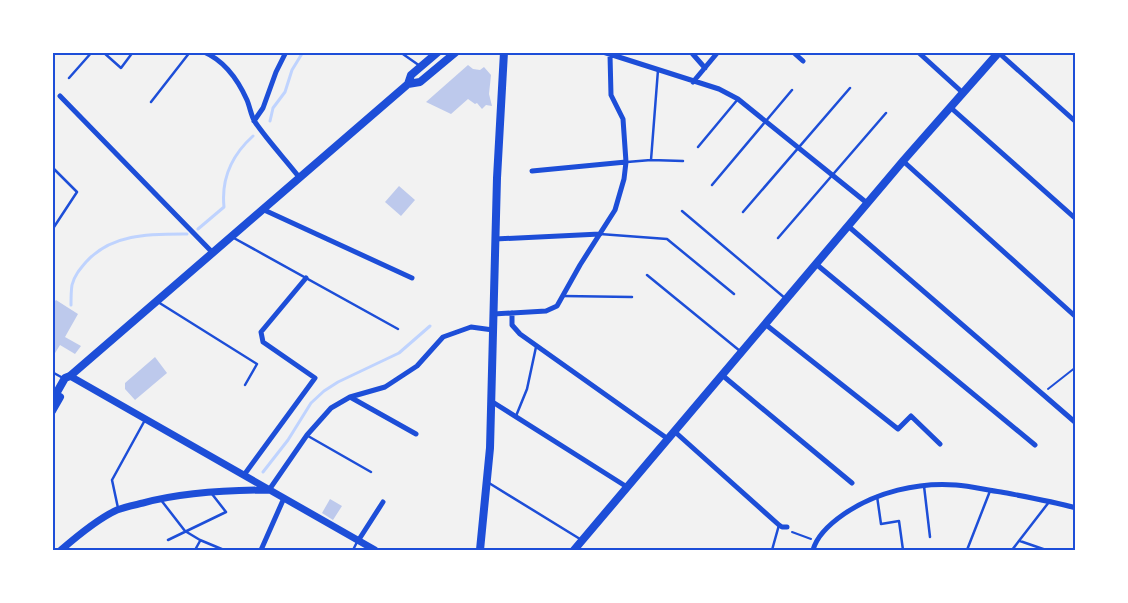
<svg xmlns="http://www.w3.org/2000/svg" width="1128" height="603" font-family="Quicksand,sans-serif">
<style>
.lines{fill:none;stroke-linecap:round;stroke-linejoin:round}
.stream{stroke:#bfd3fe;stroke-width:3}
.building{fill:#bdc9ec}
.path{stroke:#1d4ed8;stroke-width:2}
.service{stroke:#1d4ed8;stroke-width:2.5}
.minor{stroke:#1d4ed8;stroke-width:5}
.tertiary{stroke:#1d4ed8;stroke-width:7}
.secondary{stroke:#1d4ed8;stroke-width:8}
.neatline{fill:none;stroke:#1d4ed8;stroke-width:2}
</style>
<rect width="100%" height="100%" fill="#f2f2f2"/>
<g class="lines">
<path class="stream" d="M 270,121 L 273,108 L 285,92 L 292,70 L 303,52
M 198,229 L 224,207 C 221,178 232,155 253,136
M 71,305 C 71,299 71,291 72,285 C 74,276 80,269 86,262 C 112,233 151,234 187,234
M 263,472 L 288,440 L 311,403 L 324,391 L 338,382 L 399,353 L 430,326"/>
</g>
<path class="building" d="M 468,65 L 473,69 L 480,70 L 484,67 L 491,75 L 489,94 L 492,106 L 486,105 L 482,109 L 477,103 L 475,104 L 468,99 L 451,114 L 426,102 Z
M 399,186 L 415,200 L 401,216 L 385,202 Z
M 56,300 L 78,314 L 65,337 L 81,346 L 75,354 L 60,345 L 52,358 L 52,301 L 54,302 Z
M 155,357 L 167,373 L 135,400 L 125,389 L 125,383 Z
M 330,499 L 342,506 L 333,520 L 322,513 Z"/>
<g class="lines">
<path class="path" d="M 1048,389 L 1076,367
M 792,532 L 811,539"/>
<path class="service" d="M 103,52 L 121,68 L 133,52
M 400,52 L 420,66
M 69,78 L 92,52
M 151,102 L 190,52
M 698,147 L 738,99
M 651,160 L 658,70
M 627,162 L 651,160 L 683,161
M 52,167 L 77,192 L 52,230
M 712,185 L 792,90
M 682,211 L 786,299
M 743,212 L 850,88
M 600,234 L 667,239 L 734,294
M 232,237 L 398,329
M 778,238 L 886,113
M 647,275 L 740,351
M 563,296 L 632,297
M 158,302 L 257,364 L 245,385
M 52,372 L 63,378
M 516,416 L 527,389 L 536,347
M 308,436 L 371,472
M 489,483 L 580,539
M 924,486 L 930,537
M 877,496 L 881,524 L 899,521 L 903,550
M 161,500 L 185,531 L 200,540 L 224,550
M 118,508 L 112,480 L 145,420
M 168,540 L 226,512 L 212,494
M 1020,541 L 1046,550
M 195,550 L 200,541
M 353,550 L 357,542
M 772,550 L 779,525
M 967,550 L 990,491
M 1012,550 L 1049,502"/>
<path class="minor" d="M 204,52 C 225,61 238,80 247,100 C 250,107 251,116 255,122 C 268,141 285,159 299,177
M 603,52 L 719,89 L 738,99 L 867,203
M 691,52 L 705,68
M 793,52 L 803,61
M 918,52 L 963,93
M 999,53 L 1076,122
M 693,82 L 718,52
M 60,96 L 212,252
M 950,107 L 1076,219
M 254,121 L 263,108 L 276,72 L 286,52
M 903,161 L 1076,317
M 532,171 L 626,162
M 262,209 L 412,278
M 848,226 L 1076,423
M 495,239 L 600,234
M 816,264 L 1035,445
M 512,313 L 512,325 L 520,334 L 668,439
M 493,314 L 546,311 L 557,306 L 580,265 L 615,210 L 624,179 L 626,162 L 623,119 L 611,95 L 610,55
M 765,324 L 898,429 L 911,416 L 940,444
M 722,375 L 852,483
M 350,397 L 385,387 L 417,366 L 443,337 L 471,327 L 493,330
M 491,401 L 627,487
M 674,431 L 779,525 L 782,527 L 787,527
M 244,475 L 315,378 L 263,342 L 261,332 L 306,278
M 269,490 L 307,435 L 331,408 L 350,397 L 416,434
M 358,541 L 383,502
M 261,550 L 284,498
M 813,550 C 817,535 831,523 844,514 C 876,492 918,482 956,485 C 971,486 986,490 1001,492 C 1027,497 1051,501 1076,508"/>
<path class="tertiary" d="M 70,376 L 375,550
M 61,550 C 76,537 99,518 117,510 C 125,507 135,505 143,503 C 184,492 227,490 269,490"/>
<path class="secondary" d="M 408,84 L 420,82 L 456,52
M 52,401 L 65,378 L 70,376 L 408,84 L 411,75 L 438,52
M 52,411 L 60,397
M 480,550 L 490,448 L 497,178 L 504,52
M 574,550 L 903,161 L 999,52"/>
</g>
<rect width="1128" height="603" fill="none" stroke="#ffffff" stroke-width="108"/>
<rect x="54" y="54" width="1020" height="495" class="neatline"/>
</svg>
